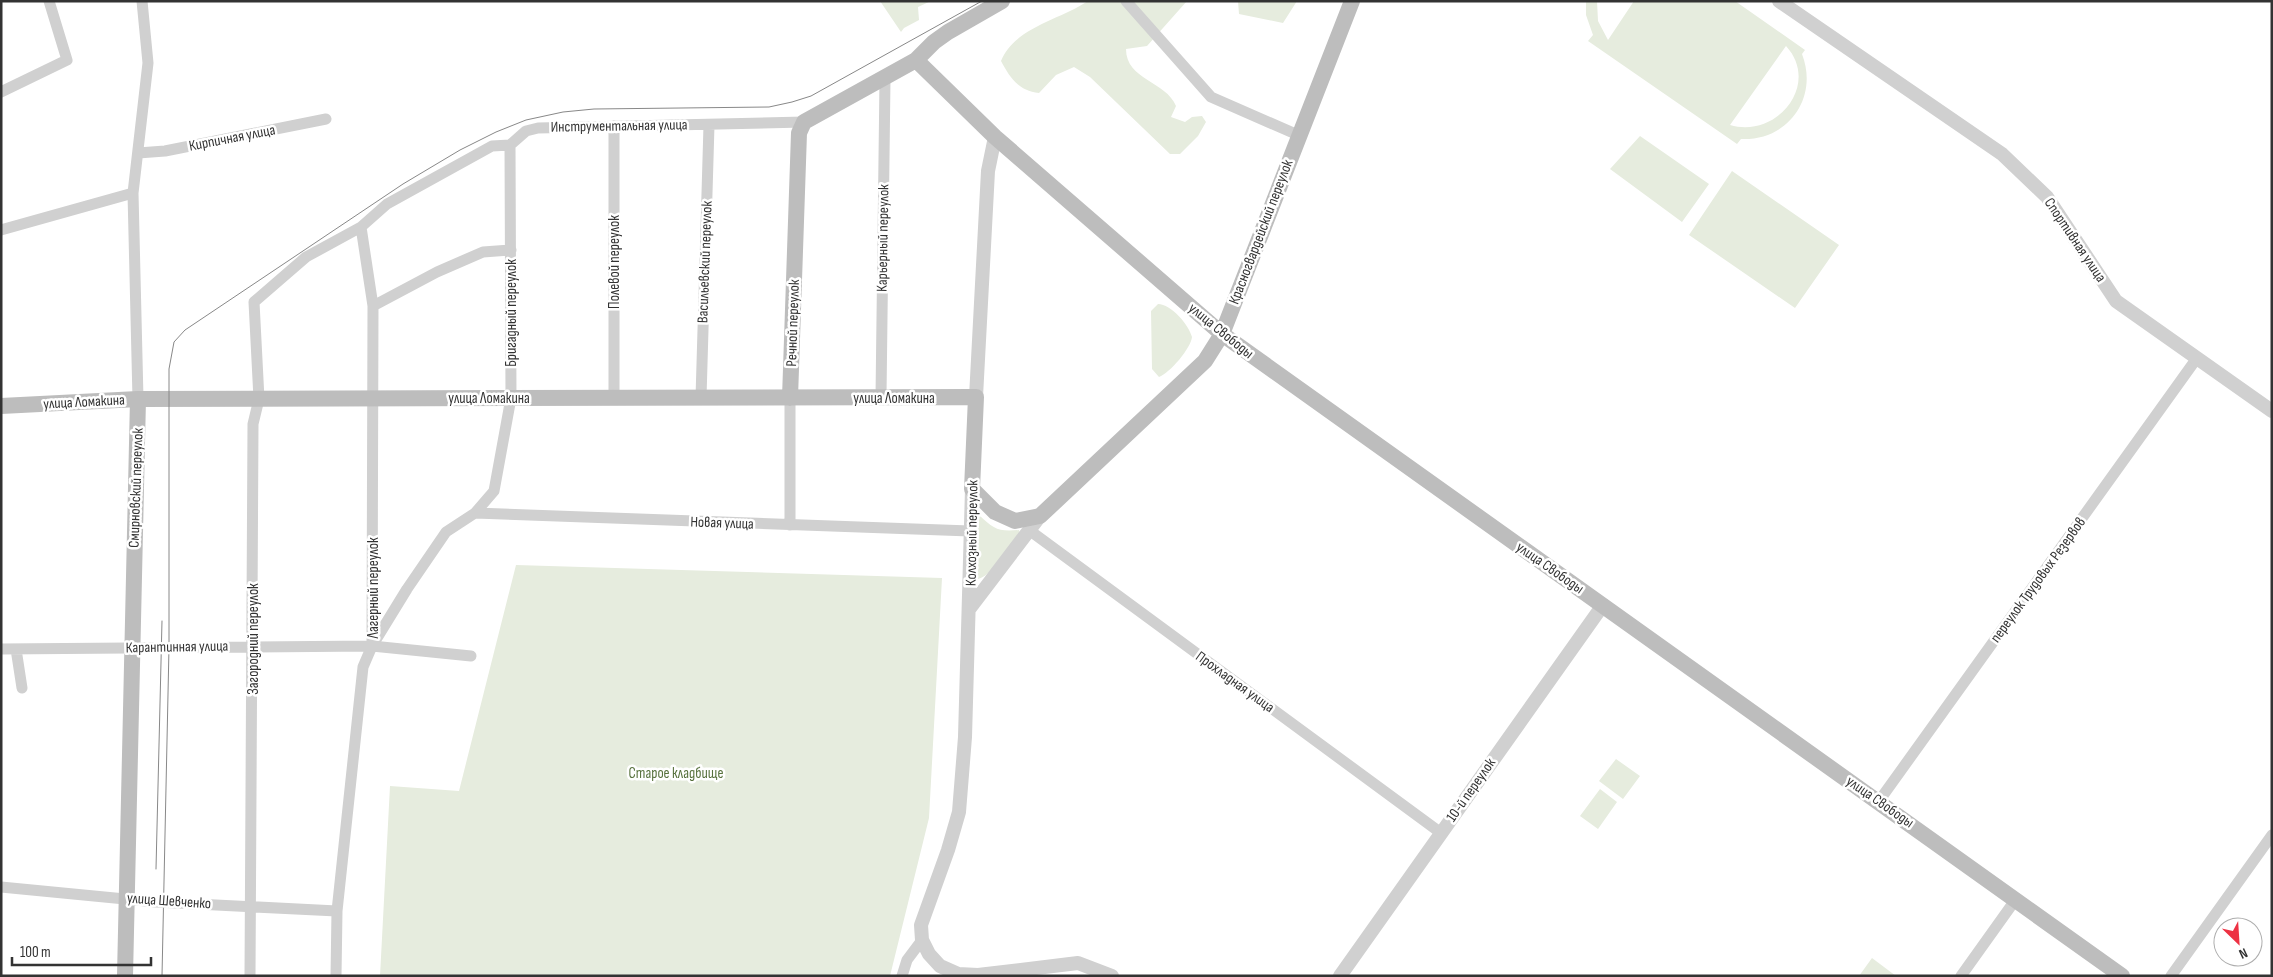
<svg xmlns="http://www.w3.org/2000/svg" width="2273" height="977" font-family="'Sofia Sans Condensed',sans-serif">
<style>
.green{fill:#e6ecde;fill-rule:evenodd}
.lines{fill:none;stroke-linecap:round;stroke-linejoin:round}
.minor{stroke:#d0d0d0;stroke-width:11}
.tertiary{stroke:#d0d0d0;stroke-width:14}
.secondary{stroke:#bdbdbd;stroke-width:16}
.tram{stroke:#888;stroke-width:1}
.labels{text-anchor:middle;dominant-baseline:central;stroke-width:5;stroke-linejoin:round;paint-order:stroke}
.street-label{font-size:15px;fill:#333;stroke:#fff}
.park-label{font-size:15px;fill:#57713d;stroke:#fff}
</style>
<rect width="100%" height="100%" fill="#fff"/>
<path class="green" d="M 880,1 L 931,1 L 918,7 L 919,20 L 904,28 L 901,32 Z
M 1088,1 L 1187,1 L 1147,46 L 1126,49 C 1126,80 1166,81 1176,106 L 1171,117 L 1185,122 L 1192,117 L 1202,116 L 1206,122 L 1198,136 L 1180,154 L 1170,154 L 1090,77 L 1074,67 L 1056,75 L 1039,93 C 1019,91 1010,78 1001,61 C 1015,27 1060,20 1088,1 Z
M 1238,1 L 1297,1 L 1283,23 L 1239,14 Z
M 1586,1 L 1597,1 L 1598,21 L 1608,40 L 1634,1 L 1735,1 L 1805,50 L 1802,54 C 1819,98 1788,141 1741,139 L 1737,144 L 1588,41 L 1593,35 L 1586,15 ZM 1786,46 C 1821,84 1777,139 1730,125 Z
M 1640,136 L 1709,184 L 1682,222 L 1610,169 Z
M 1732,171 L 1839,245 L 1795,308 L 1689,235 Z
M 1158,304 C 1171,304 1189,325 1192,337 C 1191,348 1170,373 1159,377 L 1152,369 L 1151,311 Z
M 979,515 C 994,529 998,532 1019,530 L 1020,534 C 1011,545 991,577 978,579 L 973,574 L 976,516 Z
M 516,565 L 942,578 L 929,818 L 890,976 L 380,976 L 390,786 L 459,791 Z
M 1616,759 L 1640,776 L 1623,799 L 1599,781 Z
M 1600,789 L 1617,802 L 1598,829 L 1580,816 Z
M 1872,958 L 1896,976 L 1859,976 Z"/>
<g class="lines">
<path class="minor" d="M 1126,1 L 1211,97 L 1298,135
M 1,92 L 67,60 L 49,1
M 614,126 L 614,398
M 138,153 L 165,151 L 326,119
M 1,230 L 133,193
M 373,306 L 437,272 L 483,252 L 511,250
M 881,397 L 885,79
M 701,398 L 709,125
M 138,399 L 133,193 L 148,63 L 142,1
M 475,513 L 970,531
M 790,525 L 790,398
M 1029,530 L 1441,833
M 372,646 L 407,589 L 446,532 L 475,513 L 494,491 L 511,398 L 510,145
M 1,649 L 372,646 L 471,656
M 16,649 L 22,688
M 1879,801 L 2197,358
M 1,887 L 156,902 L 337,911
M 250,976 L 253,424 L 259,399 L 254,302 L 306,257 L 361,227 L 387,204 L 492,146 L 510,145 L 526,131 L 538,128 L 804,122
M 336,976 L 337,911 L 363,667 L 372,646 L 373,306 L 361,227
M 902,976 L 907,960 L 922,940
M 1961,976 L 2016,899
M 2171,976 L 2272,835"/>
<path class="tertiary" d="M 1779,1 L 2002,154 L 2047,197 L 2116,301 L 2272,411
M 976,397 L 988,171 L 995,137
M 972,489 L 965,737 L 959,812 L 948,850 L 921,925 L 922,940 L 929,954 L 940,966 L 958,974 L 978,975 L 1078,963 L 1112,976
M 970,608 L 1040,516
M 1340,976 L 1603,605"/>
<path class="secondary" d="M 916,60 L 995,137 L 1222,334 L 2122,976
M 790,398 L 799,133 L 804,122 L 916,60 L 934,42 L 948,32 L 1002,1
M 1,406 L 138,399 L 976,397 L 972,489 L 995,512 L 1015,521 L 1040,516 L 1205,361 L 1222,334 L 1352,1
M 125,976 L 138,399"/>
<path class="tram" d="M 156,869 L 162,621
M 162,976 L 169,647 L 169,369 L 174,342 L 185,330 L 403,184 L 460,150 L 496,132 L 526,120 L 563,112 L 594,109 L 769,107 L 792,102 L 811,96 L 982,1"/>
</g>
<g class="labels">
<g class="street-label">
<text transform="translate(619 126) rotate(-1)">Инструментальная улица</text>
<text transform="translate(232 138) rotate(-11)">Кирпичная улица</text>
<text transform="translate(1261 232) rotate(-69)">Красногвардейский переулок</text>
<text transform="translate(883 238) rotate(-89)">Карьерный переулок</text>
<text transform="translate(2075 240) rotate(56)">Спортивная улица</text>
<text transform="translate(614 262) rotate(-90)">Полевой переулок</text>
<text transform="translate(705 262) rotate(-88)">Васильевский переулок</text>
<text transform="translate(511 313) rotate(-90)">Бригадный переулок</text>
<text transform="translate(793 323) rotate(-88)">Речной переулок</text>
<text transform="translate(1221 331) rotate(39)">улица Свободы</text>
<text x="489" y="398">улица Ломакина</text>
<text x="894" y="398">улица Ломакина</text>
<text transform="translate(84 402) rotate(-3)">улица Ломакина</text>
<text transform="translate(136 488) rotate(-88)">Смирновский переулок</text>
<text transform="translate(722 523) rotate(2)">Новая улица</text>
<text transform="translate(972 533) rotate(-89)">Колхозный переулок</text>
<text transform="translate(1550 568) rotate(35)">улица Свободы</text>
<text transform="translate(2038 580) rotate(-54)">переулок Трудовых Резервов</text>
<text transform="translate(373 588) rotate(-90)">Лагерный переулок</text>
<text transform="translate(253 639) rotate(-90)">Загородний переулок</text>
<text transform="translate(177 647) rotate(-1)">Карантинная улица</text>
<text transform="translate(1235 682) rotate(36)">Прохладная улица</text>
<text transform="translate(1471 790) rotate(-55)">10-й переулок</text>
<text transform="translate(1880 802) rotate(35)">улица Свободы</text>
<text transform="translate(169 901) rotate(4)">улица Шевченко</text>
</g>
<g class="park-label">
<text x="676" y="773">Старое кладбище</text>
</g>
</g>
<rect width="2273" height="977" fill="none" stroke="#333333" stroke-width="5"/>
<g transform="translate(2238 942) rotate(155)"><circle r="24" fill="#ffffff" stroke="#adadad"/>
<path d="M0-4L9 19L0 12L-9 19Z" fill="#ed3243"/>
<text y="-8" font-size="14" font-weight="bold" text-anchor="middle" fill="#333333">N</text>
</g>
<path d="M12 957v8h139v-8" fill="none" stroke="#333333" stroke-width="2.5"/>
<text x="20" y="957" font-size="15" fill="#333333" stroke="#ffffff" stroke-width="4" paint-order="stroke">100 m</text>
</svg>
